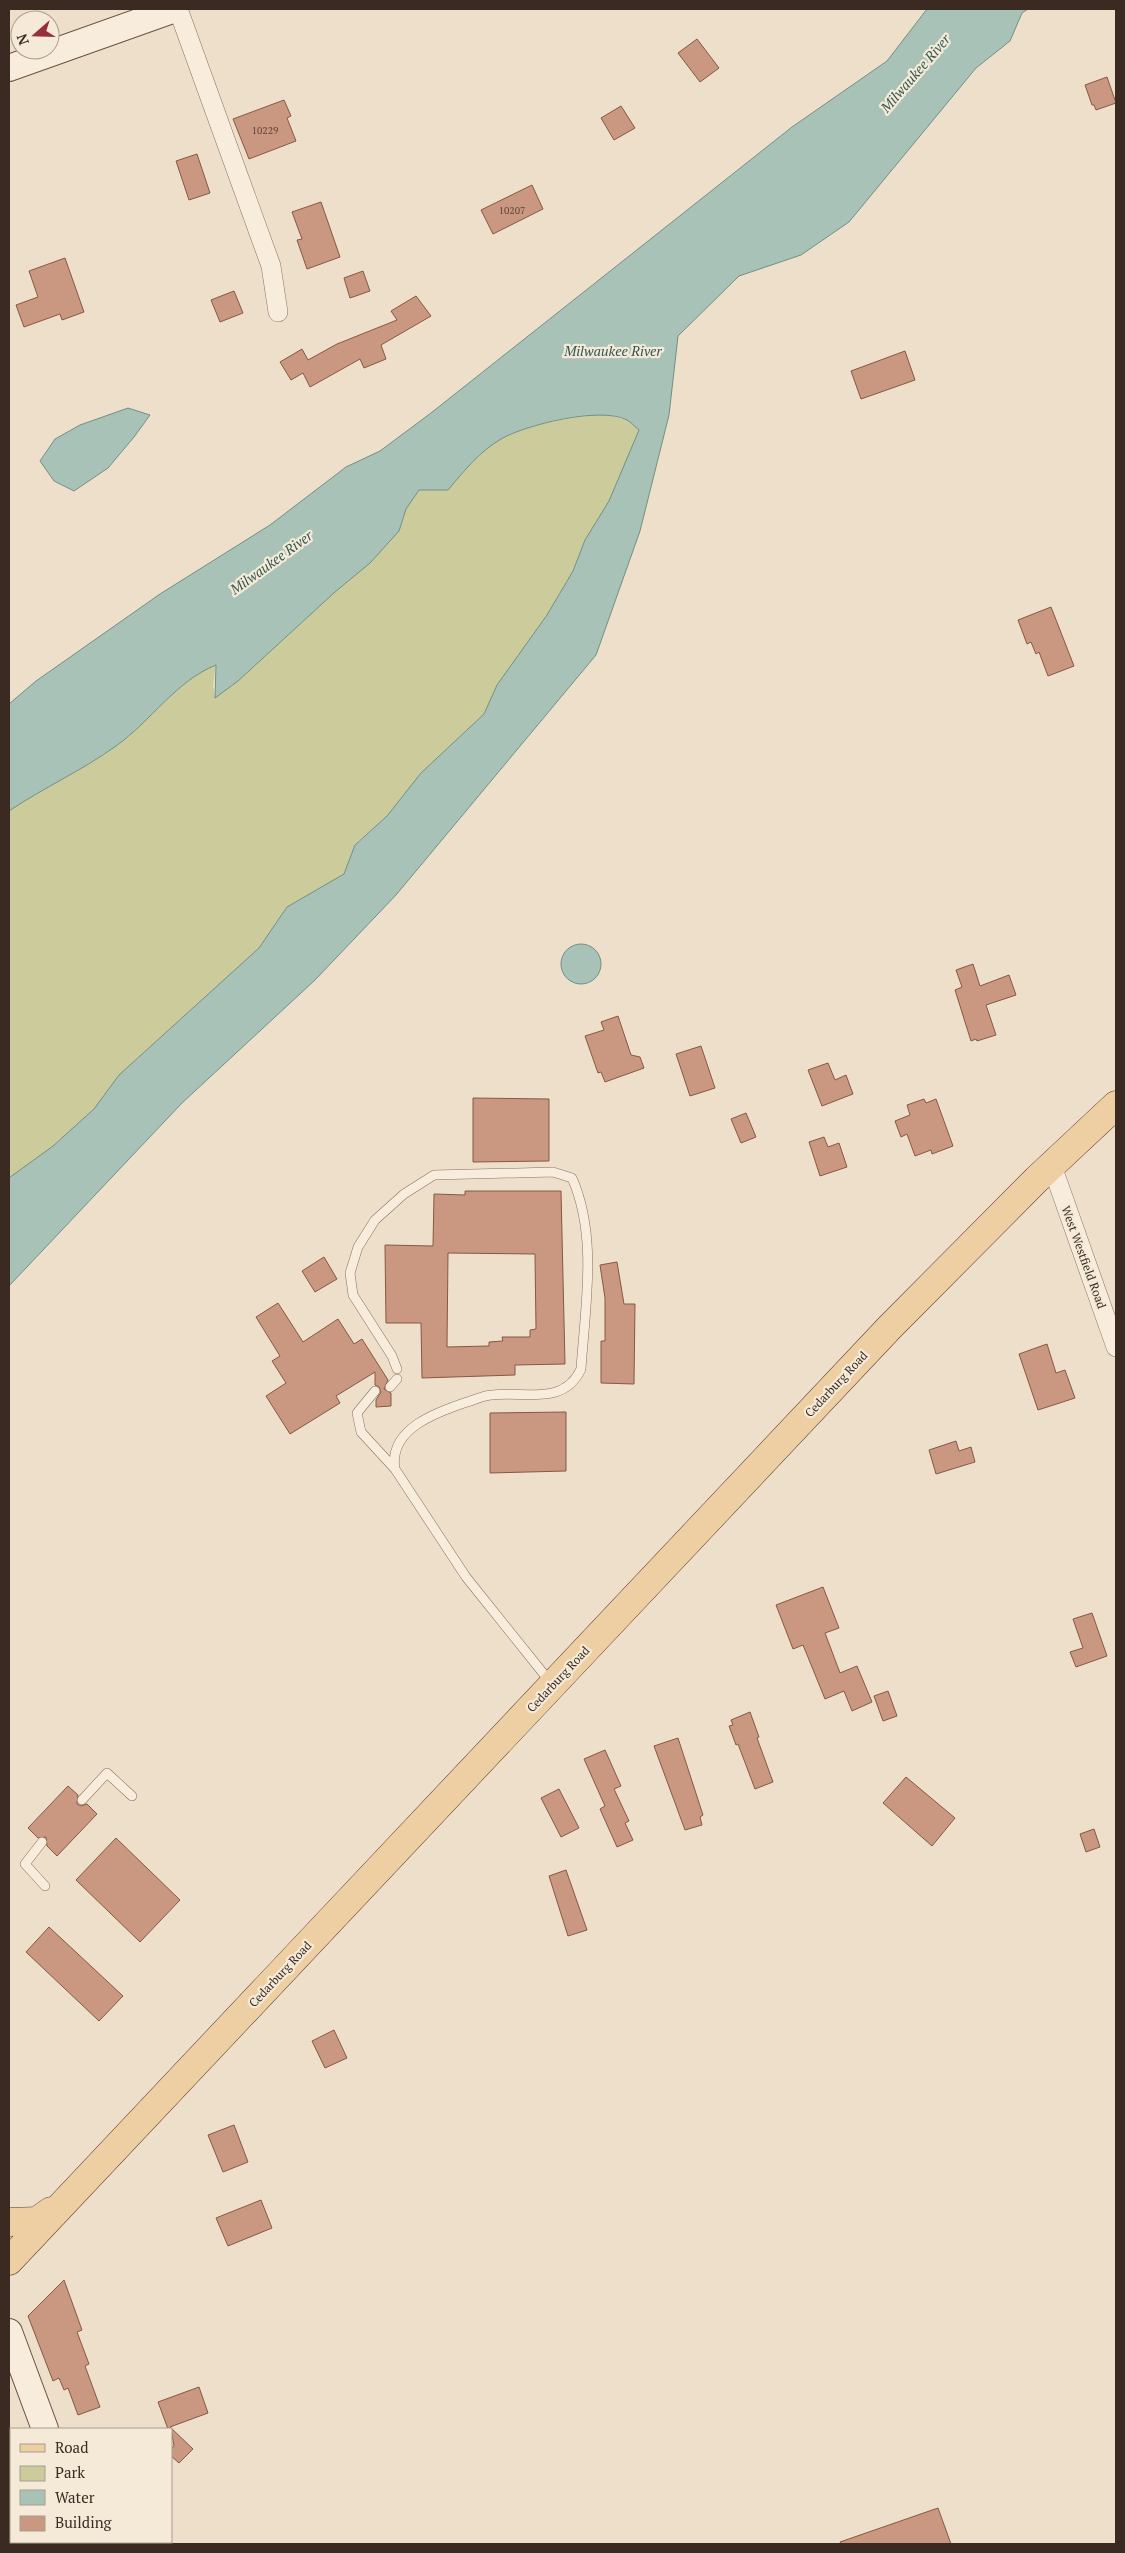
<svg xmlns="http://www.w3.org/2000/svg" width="1125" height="2553" font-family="'PT Serif',serif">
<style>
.green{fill:#cbcb9c}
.water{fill:#a9c2b8;stroke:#709085}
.building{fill:#ca9780;stroke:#875844;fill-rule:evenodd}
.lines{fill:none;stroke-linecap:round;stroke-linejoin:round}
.lane-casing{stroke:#89705e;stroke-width:10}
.street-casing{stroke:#89705e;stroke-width:20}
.secondary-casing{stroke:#6b5241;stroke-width:28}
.primary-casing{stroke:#573f32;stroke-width:29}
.lane{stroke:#f8eddc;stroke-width:9}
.street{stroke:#f8eddc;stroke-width:19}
.secondary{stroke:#f8eddc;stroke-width:26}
.primary{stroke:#eecfa3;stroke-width:28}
.labels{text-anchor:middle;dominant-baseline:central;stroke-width:4.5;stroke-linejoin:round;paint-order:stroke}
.number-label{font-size:10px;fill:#5e4539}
.street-label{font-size:12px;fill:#3a2a21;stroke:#f5ead8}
.water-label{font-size:14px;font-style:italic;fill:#315952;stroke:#f5ead8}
</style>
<rect width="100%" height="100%" fill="#eddfc9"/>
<path class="green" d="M 603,414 L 627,420 L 639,430 L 609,501 L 585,540 L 573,571 L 547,615 L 497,685 L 484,714 L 421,773 L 387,816 L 355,844 L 344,874 L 287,907 L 259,948 L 119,1075 L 94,1109 L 53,1146 L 9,1179 L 9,811 C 43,788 84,770 116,746 C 153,719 174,684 216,664 L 213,686 L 215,697 L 238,681 L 335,592 L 370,563 L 399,531 L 406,509 L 419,490 L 448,490 C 464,471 480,451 501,439 C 531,423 569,418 603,414 Z"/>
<path class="water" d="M 927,9 L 1028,9 L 1022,13 L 1010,41 L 976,68 L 849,222 L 801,255 L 739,276 L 678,336 L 669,415 L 640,531 L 596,655 L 396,895 L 315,980 L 182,1103 L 9,1286 L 9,1178 L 53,1146 L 94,1109 L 119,1075 L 259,948 L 287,907 L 344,874 L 355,845 L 387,816 L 421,773 L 484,714 L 497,685 L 547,615 L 573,571 L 585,540 L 609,501 L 639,430 C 635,427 631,422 627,420 C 601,406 525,425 501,439 C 479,452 464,471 448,490 L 419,490 L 406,509 L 399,531 L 370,563 L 335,592 L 238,681 L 215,698 L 216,665 C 176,681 151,721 116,746 C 83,770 43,788 9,811 L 9,704 L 36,681 L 160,594 L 270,525 L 346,467 L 380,451 L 431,413 L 792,127 L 887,61 Z
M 128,408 L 150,415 L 134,437 L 108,468 L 74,491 L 54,481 L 40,461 L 55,439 L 80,425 Z
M561 964a20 20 0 1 1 40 0a20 20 0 1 1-40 0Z"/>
<path class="building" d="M 697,39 L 719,68 L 700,82 L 678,53 Z
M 1107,77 L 1116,103 L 1096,110 L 1094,105 L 1092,105 L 1085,85 Z
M 284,100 L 291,116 L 287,118 L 296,141 L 249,159 L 233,119 Z
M 621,106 L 635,128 L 614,140 L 601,118 Z
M 197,154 L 210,193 L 189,200 L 176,161 Z
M 532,185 L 543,209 L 493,234 L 481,210 Z
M 321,202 L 340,257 L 307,269 L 297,240 L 302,239 L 292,212 Z
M 65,258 L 84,312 L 62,320 L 60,314 L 24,327 L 16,305 L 38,297 L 29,271 Z
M 363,271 L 370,291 L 350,298 L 344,278 Z
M 234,291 L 243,313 L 220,322 L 211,300 Z
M 416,296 L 431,316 L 381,345 L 386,359 L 364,368 L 360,359 L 310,387 L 303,373 L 291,380 L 280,362 L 302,349 L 308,360 L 337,344 L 397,320 L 391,311 Z
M 905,351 L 915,380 L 861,399 L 851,371 Z
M 1051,607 L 1074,666 L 1048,676 L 1039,652 L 1036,654 L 1031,642 L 1027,644 L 1018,620 Z
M 973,964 L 980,986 L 1009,975 L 1016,995 L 986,1005 L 996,1035 L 977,1041 L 976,1039 L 971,1041 L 955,990 L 962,987 L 956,970 Z
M 618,1016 L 631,1055 L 640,1057 L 644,1068 L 605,1082 L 601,1072 L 598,1073 L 585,1036 L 604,1030 L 601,1022 Z
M 701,1046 L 715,1088 L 690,1096 L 676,1054 Z
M 828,1063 L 835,1080 L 846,1075 L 853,1094 L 822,1106 L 808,1070 Z
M 473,1098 L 549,1099 L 549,1161 L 473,1162 Z
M 924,1099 L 926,1103 L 936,1099 L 953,1146 L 932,1154 L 931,1150 L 915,1156 L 907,1134 L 901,1137 L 895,1121 L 910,1115 L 907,1105 Z
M 746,1113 L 756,1137 L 741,1143 L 731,1119 Z
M 824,1137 L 828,1147 L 839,1143 L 847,1167 L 820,1176 L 809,1142 Z
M 465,1191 L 561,1191 L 565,1364 L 515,1365 L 515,1375 L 422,1378 L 421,1323 L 386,1323 L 385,1245 L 433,1246 L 434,1194 L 465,1195 ZM 448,1253 L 535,1254 L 536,1329 L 530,1330 L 530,1337 L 502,1337 L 503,1341 L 489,1342 L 489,1346 L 447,1347 Z
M 324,1257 L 337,1279 L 315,1292 L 302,1271 Z
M 617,1262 L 624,1304 L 635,1304 L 634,1384 L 601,1383 L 601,1341 L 605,1341 L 605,1298 L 600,1265 Z
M 278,1303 L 303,1342 L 338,1319 L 354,1344 L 362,1339 L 388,1380 L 384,1389 L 391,1393 L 391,1406 L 376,1407 L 376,1400 L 381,1392 L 379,1387 L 375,1385 L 375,1372 L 336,1396 L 340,1403 L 290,1434 L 266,1396 L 286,1383 L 272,1361 L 280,1356 L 256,1317 Z
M 1047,1344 L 1056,1373 L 1065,1370 L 1075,1398 L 1038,1410 L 1019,1354 Z
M 566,1412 L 566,1471 L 490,1473 L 490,1413 Z
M 956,1441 L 959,1451 L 971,1447 L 975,1462 L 936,1474 L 929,1450 Z
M 823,1587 L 839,1628 L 825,1633 L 840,1673 L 857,1666 L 872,1702 L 852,1711 L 844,1691 L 825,1699 L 803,1645 L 793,1649 L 776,1605 Z
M 1092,1613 L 1107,1656 L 1076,1667 L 1070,1652 L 1083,1648 L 1073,1619 Z
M 888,1691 L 897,1716 L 883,1721 L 874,1696 Z
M 750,1712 L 759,1737 L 757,1738 L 773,1782 L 755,1789 L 738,1744 L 736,1745 L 729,1726 L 733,1725 L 731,1720 Z
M 678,1738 L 703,1815 L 700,1817 L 702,1825 L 685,1830 L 654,1746 Z
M 605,1750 L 621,1786 L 614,1789 L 629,1821 L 625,1823 L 633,1840 L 617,1847 L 600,1809 L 605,1806 L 584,1759 Z
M 906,1777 L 955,1818 L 932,1846 L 883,1803 Z
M 68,1786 L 78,1795 L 77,1804 L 81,1806 L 87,1804 L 97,1814 L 57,1856 L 47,1846 L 46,1837 L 38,1838 L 28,1828 Z
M 559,1789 L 579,1828 L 561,1837 L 541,1798 Z
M 1094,1829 L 1100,1847 L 1086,1852 L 1080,1834 Z
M 116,1838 L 180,1900 L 140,1942 L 76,1880 Z
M 566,1870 L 587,1930 L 568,1936 L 549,1876 Z
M 49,1927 L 123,1996 L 99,2021 L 26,1952 Z
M 334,2030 L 347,2058 L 325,2068 L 312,2041 Z
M 234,2125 L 248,2162 L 223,2172 L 208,2135 Z
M 261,2200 L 272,2228 L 228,2246 L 216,2218 Z
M 64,2280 L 82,2330 L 77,2332 L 89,2364 L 85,2366 L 100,2407 L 78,2415 L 68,2388 L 64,2390 L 59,2378 L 53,2381 L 28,2316 Z
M 199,2387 L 208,2413 L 170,2427 L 193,2449 L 179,2463 L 171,2456 L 171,2449 L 174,2446 L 171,2429 L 168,2429 L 158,2402 Z
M 938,2508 L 951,2544 L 841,2544 L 840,2542 Z"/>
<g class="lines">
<defs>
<path id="lane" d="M 390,1387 L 397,1379
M 375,1391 L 357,1413 L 361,1432 L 395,1469 C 388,1429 437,1412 467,1402 C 475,1400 484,1395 492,1395 C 525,1391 564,1406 581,1369 C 585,1308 598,1236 572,1178 L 553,1172 L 434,1175 L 404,1194 L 375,1220 L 358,1247 L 350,1273 L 353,1295 L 392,1356 L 397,1369
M 395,1469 L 466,1577 L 551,1683
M 82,1800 L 107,1773 L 132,1796
M 42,1842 L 25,1864 L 45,1886"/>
<path id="street" d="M 178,9 L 271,266 L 278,312
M 1052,1166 L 1116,1347"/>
<path id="secondary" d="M 9,68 L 175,9
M 9,2332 L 45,2429
M 85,2542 L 86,2544"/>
<path id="primary" d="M 9,2222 L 37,2221 L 51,2211
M 9,2261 L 890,1327 L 1037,1179 L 1116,1105"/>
</defs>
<use href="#lane" class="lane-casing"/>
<use href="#street" class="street-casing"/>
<use href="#secondary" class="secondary-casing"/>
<use href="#primary" class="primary-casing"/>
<use href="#lane" class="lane"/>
<use href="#street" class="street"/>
<use href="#secondary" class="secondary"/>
<use href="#primary" class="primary"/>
</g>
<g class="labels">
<g class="number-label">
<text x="265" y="130">10229</text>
<text x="512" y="210">10207</text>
</g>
<g class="street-label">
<text transform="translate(1084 1257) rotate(70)">West Westfield Road</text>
<text transform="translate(836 1384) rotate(-47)">Cedarburg Road</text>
<text transform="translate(558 1679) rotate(-47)">Cedarburg Road</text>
<text transform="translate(280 1974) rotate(-47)">Cedarburg Road</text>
</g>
<g class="water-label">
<text transform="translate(915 73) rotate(-49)">Milwaukee River</text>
<text x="613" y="350">Milwaukee River</text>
<text transform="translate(271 562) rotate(-36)">Milwaukee River</text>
</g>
</g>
<rect width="1125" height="2553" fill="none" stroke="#3a2a21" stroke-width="20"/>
<rect x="10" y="2428" width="162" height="115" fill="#f5ead8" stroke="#aa9d8f"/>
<rect x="20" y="2444" width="25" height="8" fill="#eecfa3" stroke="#aa9d8f"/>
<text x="55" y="2453" font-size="15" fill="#3a2a21">Road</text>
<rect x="20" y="2466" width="25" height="15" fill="#cbcb9c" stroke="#aa9d8f"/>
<text x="55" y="2478" font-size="15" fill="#3a2a21">Park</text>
<rect x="20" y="2490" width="25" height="15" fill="#a9c2b8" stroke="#aa9d8f"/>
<text x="55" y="2503" font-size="15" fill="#3a2a21">Water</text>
<rect x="20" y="2516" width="25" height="15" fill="#ca9780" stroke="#aa9d8f"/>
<text x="55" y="2528" font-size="15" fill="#3a2a21">Building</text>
<g transform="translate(35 35) rotate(250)"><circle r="24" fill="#f5ead8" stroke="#aa9d8f"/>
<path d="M0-4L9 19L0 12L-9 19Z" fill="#96303b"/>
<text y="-8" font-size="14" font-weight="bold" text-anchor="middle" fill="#3a2a21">N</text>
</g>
</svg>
